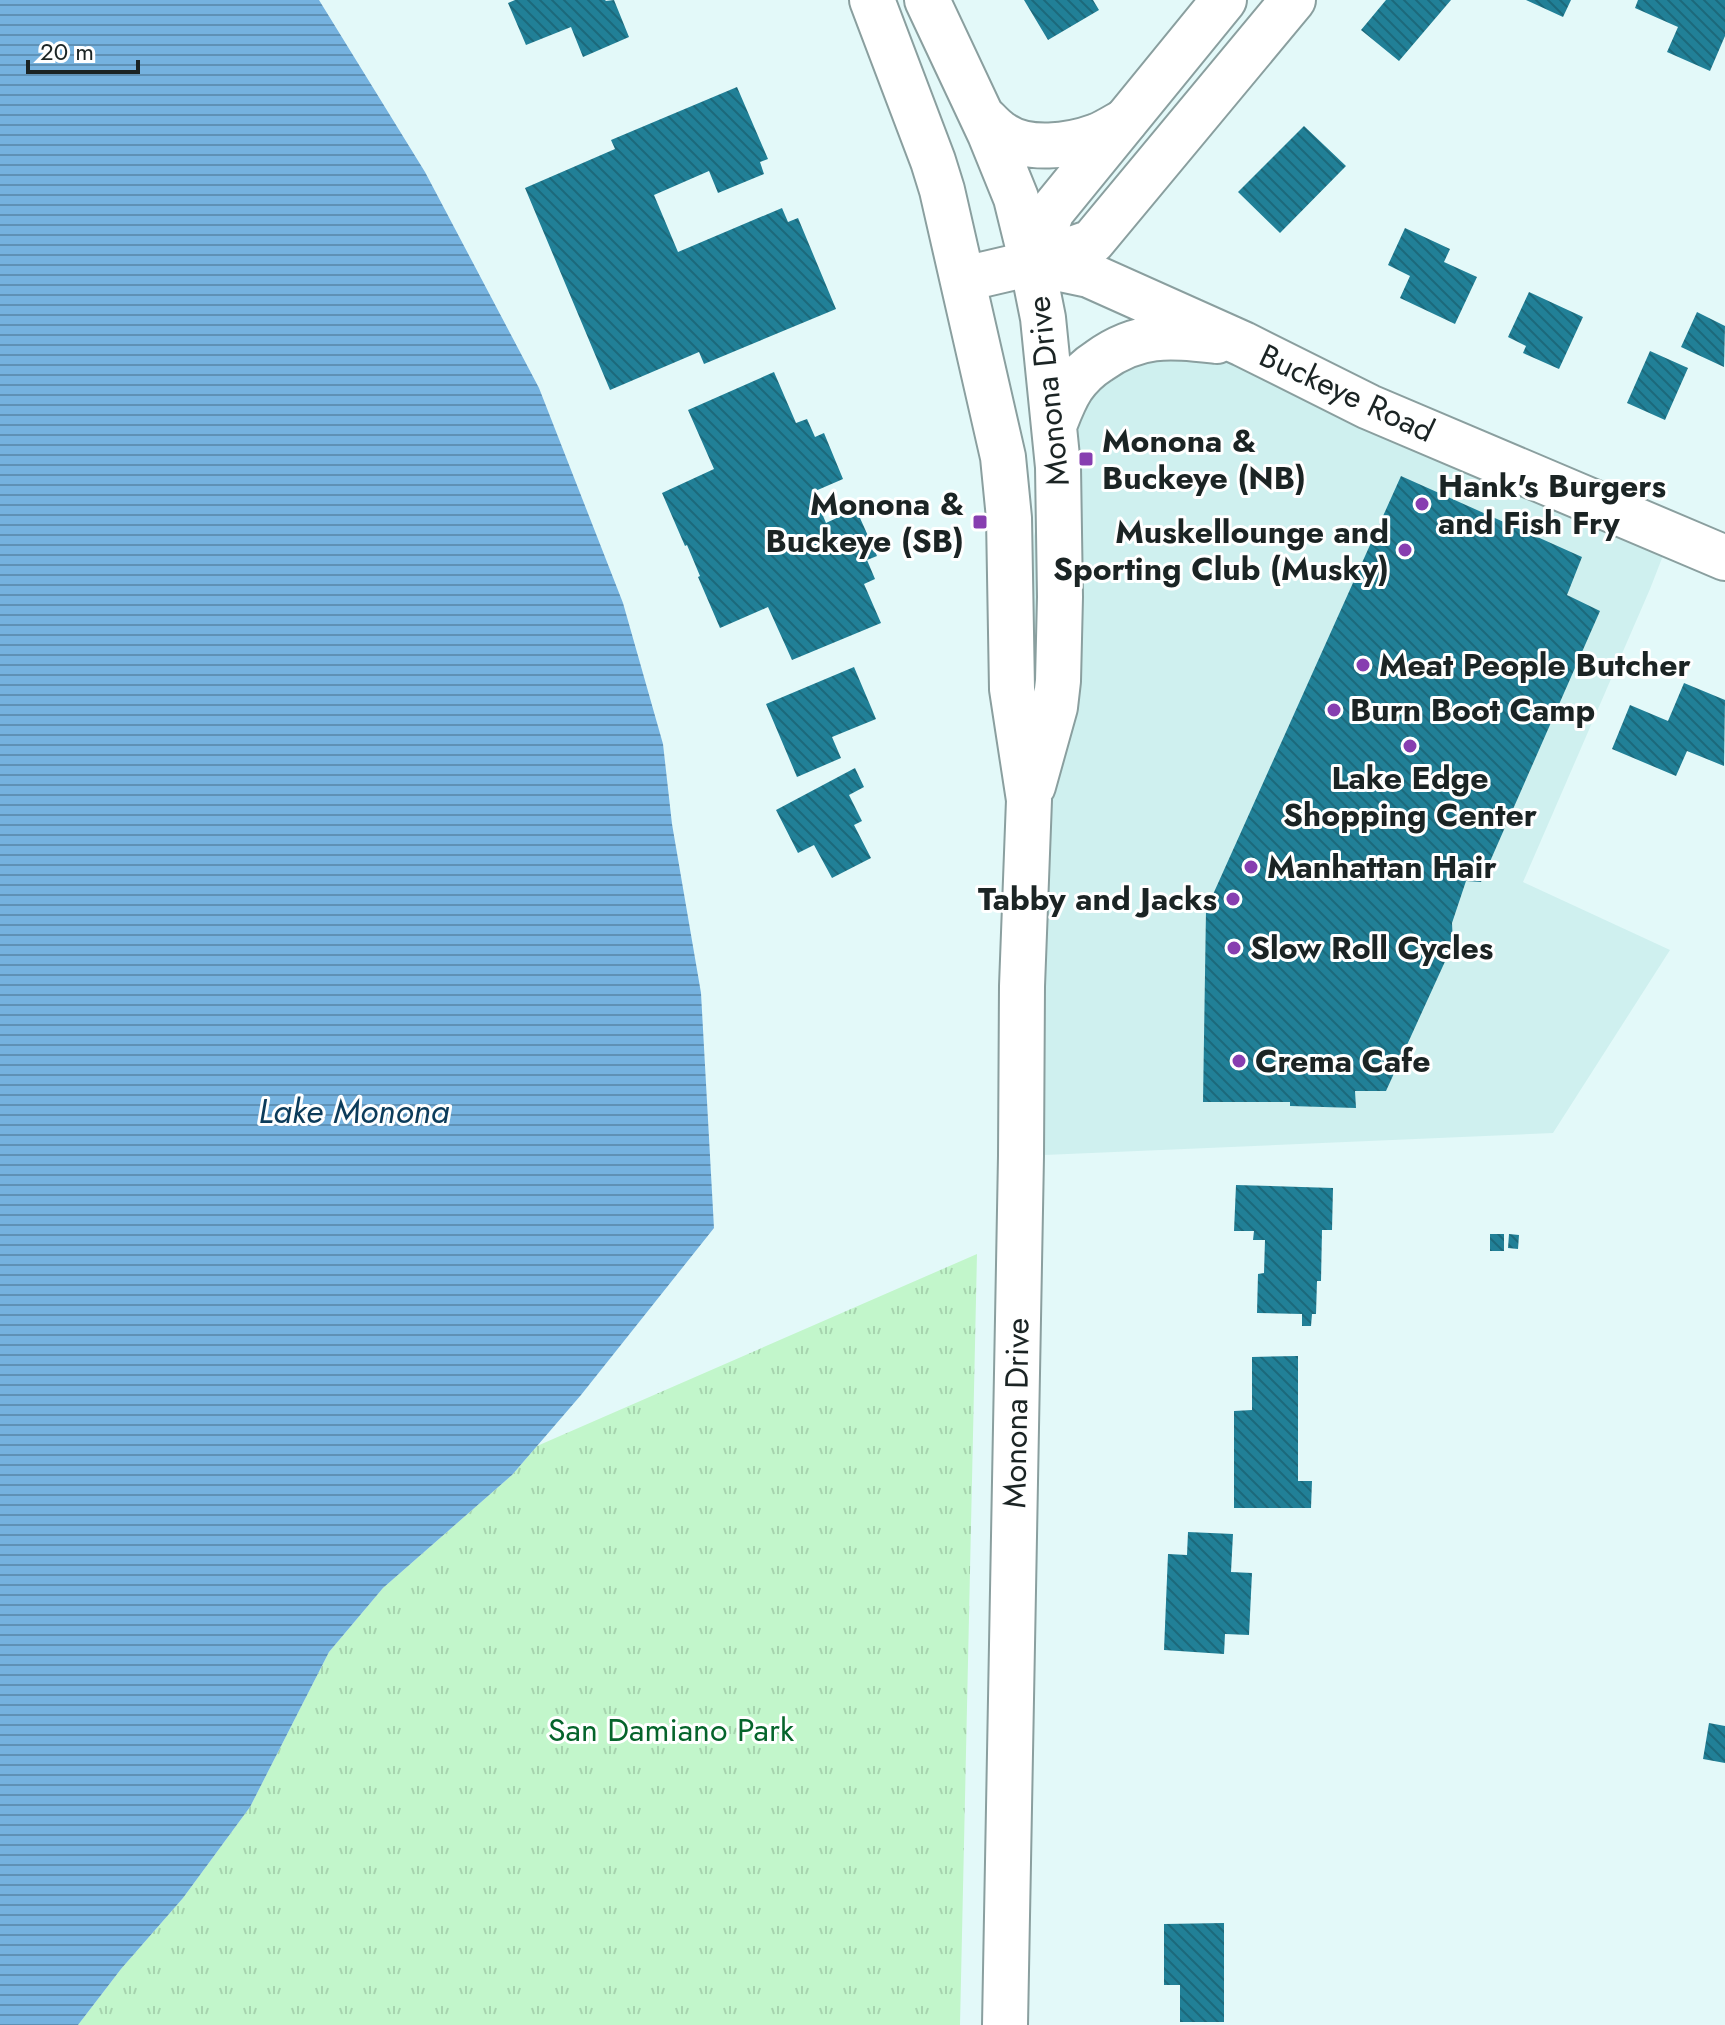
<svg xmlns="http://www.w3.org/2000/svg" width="1725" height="2025" font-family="Jost,sans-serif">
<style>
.built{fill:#cff0ef}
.grass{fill:url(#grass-tufts)}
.water{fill:url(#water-rules)}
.building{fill:url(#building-back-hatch)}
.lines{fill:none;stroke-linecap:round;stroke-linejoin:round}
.minor-casing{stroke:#8a9f9f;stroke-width:48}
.tertiary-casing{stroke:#8a9f9f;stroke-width:48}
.minor{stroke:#fff;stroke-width:44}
.tertiary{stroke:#fff;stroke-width:44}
.poi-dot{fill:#873eb0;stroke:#fff;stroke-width:3}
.labels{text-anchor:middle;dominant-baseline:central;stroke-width:6;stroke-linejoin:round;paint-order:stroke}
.street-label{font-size:32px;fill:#1b2424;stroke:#fff}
.poi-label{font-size:32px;font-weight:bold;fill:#1b2424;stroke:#fff;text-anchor:start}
.park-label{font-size:32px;fill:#05642b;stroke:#fff}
.water-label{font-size:34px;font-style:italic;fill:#0c3c5b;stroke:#fff}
</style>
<defs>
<pattern id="grass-tufts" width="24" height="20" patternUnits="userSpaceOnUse" patternTransform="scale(2)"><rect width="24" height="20" fill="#c2f6cb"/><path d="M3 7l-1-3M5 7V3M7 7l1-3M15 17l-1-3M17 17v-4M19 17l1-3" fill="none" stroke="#a6d3ae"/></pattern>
<pattern id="water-rules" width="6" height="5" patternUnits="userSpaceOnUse" patternTransform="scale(2)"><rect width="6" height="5" fill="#75b2df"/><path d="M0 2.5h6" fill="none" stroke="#5f91b5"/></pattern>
<pattern id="building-back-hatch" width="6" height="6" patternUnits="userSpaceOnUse" patternTransform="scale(2)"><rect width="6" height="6" fill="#218097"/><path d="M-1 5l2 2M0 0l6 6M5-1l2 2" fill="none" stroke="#1c697b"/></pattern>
</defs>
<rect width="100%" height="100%" fill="#e3f9f9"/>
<path class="built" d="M 1164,312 L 1671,535 L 1650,589 L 1523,882 L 1670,950 L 1553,1133 L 1021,1156 L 1029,660 L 1034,536 L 1062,415 Z"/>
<path class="grass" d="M 977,1254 L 960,2025 L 78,2025 L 121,1969 L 183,1898 L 250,1807 L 329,1652 L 383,1588 L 512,1475 L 537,1446 Z"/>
<path class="water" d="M 0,0 L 319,0 L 425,172 L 539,388 L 623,603 L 663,744 L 672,824 L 701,993 L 714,1228 L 581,1395 L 512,1475 L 383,1588 L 329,1652 L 250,1807 L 183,1898 L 121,1969 L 78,2025 L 0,2025 Z"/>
<path class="building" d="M 515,0 L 605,0 L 606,1 L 614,0 L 629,37 L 583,57 L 571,27 L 526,45 L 508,3 Z
M 1024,0 L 1093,0 L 1099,10 L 1048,40 Z
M 1386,0 L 1451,0 L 1399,61 L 1361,30 Z
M 1526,0 L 1571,0 L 1563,17 Z
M 1638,0 L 1725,0 L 1725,36 L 1710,71 L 1667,52 L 1678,27 L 1635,8 Z
M 737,87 L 768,159 L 760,162 L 764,174 L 718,193 L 709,171 L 654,195 L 678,252 L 782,208 L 788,222 L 798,218 L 836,309 L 704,364 L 699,352 L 610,390 L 525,188 L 615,149 L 611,140 Z
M 1304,126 L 1346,166 L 1280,233 L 1238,192 Z
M 1405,228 L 1450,249 L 1444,262 L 1477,277 L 1455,324 L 1400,298 L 1410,276 L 1388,265 Z
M 1529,292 L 1583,317 L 1559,369 L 1523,353 L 1526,346 L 1508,337 Z
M 1697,312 L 1725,326 L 1724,367 L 1681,347 Z
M 1650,351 L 1688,368 L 1665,420 L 1627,403 Z
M 774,372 L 796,423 L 807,419 L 815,437 L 824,433 L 843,479 L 813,492 L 826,523 L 856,509 L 877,556 L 867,560 L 875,579 L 864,584 L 881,623 L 792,660 L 768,607 L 720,628 L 698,577 L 700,576 L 687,545 L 685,546 L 662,493 L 714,469 L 688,410 Z
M 1401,476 L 1582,557 L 1567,595 L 1600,611 L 1481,882 L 1466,881 L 1452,923 L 1453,944 L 1386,1091 L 1355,1091 L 1356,1108 L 1290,1106 L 1290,1102 L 1203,1102 L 1206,910 Z
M 854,667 L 876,719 L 832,737 L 841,758 L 797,777 L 766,704 Z
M 1684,683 L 1725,700 L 1724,766 L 1687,751 L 1676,776 L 1612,749 L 1630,705 L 1668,721 Z
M 855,768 L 864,787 L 849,795 L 862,821 L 854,825 L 871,858 L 832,878 L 814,845 L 798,853 L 776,810 Z
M 1236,1185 L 1333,1188 L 1332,1230 L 1322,1230 L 1321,1281 L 1317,1281 L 1316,1314 L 1312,1314 L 1311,1326 L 1302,1326 L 1302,1314 L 1257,1313 L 1258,1274 L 1264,1273 L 1265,1240 L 1253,1240 L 1254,1231 L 1234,1231 Z
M 1490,1234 L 1504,1234 L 1504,1251 L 1490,1251 Z
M 1509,1234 L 1519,1235 L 1518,1249 L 1508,1248 Z
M 1298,1356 L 1298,1481 L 1312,1481 L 1311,1508 L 1234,1508 L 1234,1411 L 1252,1410 L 1252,1357 Z
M 1188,1532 L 1233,1534 L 1231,1572 L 1252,1573 L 1249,1635 L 1225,1634 L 1224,1654 L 1164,1650 L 1168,1554 L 1187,1555 Z
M 1709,1723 L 1725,1726 L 1725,1763 L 1703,1759 Z
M 1224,1923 L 1224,2022 L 1180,2022 L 1180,1985 L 1164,1985 L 1164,1924 Z"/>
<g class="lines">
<defs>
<path id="minor" d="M 1032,263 L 1092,242 L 1293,0
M 1032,263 L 1052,211 L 1224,0"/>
<path id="tertiary" d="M 872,0 L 933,161 L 942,190 L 1003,457 L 1009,518 L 1012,689 L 1029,800 L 1022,986 L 1021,1156 L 1005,2025
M 927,0 L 990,134 L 1016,198 L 1032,263 L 1043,318 L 1058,467 L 1060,597 L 1058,681 L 1055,707 L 1033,786
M 983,117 C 989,123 995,130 1002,134 C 1027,152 1070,146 1097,136 C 1107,132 1116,126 1125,121
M 964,279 L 1032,263 L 1089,275 L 1243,344 L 1369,407 L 1725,558
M 1054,426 C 1059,413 1064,399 1072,387 C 1079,377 1088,368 1099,361 C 1139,332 1170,336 1217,341"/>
</defs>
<use href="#minor" class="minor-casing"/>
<use href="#tertiary" class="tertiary-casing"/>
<use href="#minor" class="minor"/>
<use href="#tertiary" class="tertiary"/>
</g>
<g class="poi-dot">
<rect x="1078" y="451" width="16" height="16" rx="4"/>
<circle cx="1422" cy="504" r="8"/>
<rect x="972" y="514" width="16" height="16" rx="4"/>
<circle cx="1405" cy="550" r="8"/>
<circle cx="1363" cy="665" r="8"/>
<circle cx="1334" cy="710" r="8"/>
<circle cx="1410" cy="746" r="8"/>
<circle cx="1251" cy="867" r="8"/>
<circle cx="1233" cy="899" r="8"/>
<circle cx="1234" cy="948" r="8"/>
<circle cx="1239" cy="1061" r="8"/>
</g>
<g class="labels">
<g class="street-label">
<text transform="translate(1048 391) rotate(-96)">Monona Drive</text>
<text transform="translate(1347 393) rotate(25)">Buckeye Road</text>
<text transform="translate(1016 1413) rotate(-89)">Monona Drive</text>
</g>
<g class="poi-label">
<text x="1102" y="441">Monona &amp;<tspan x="1102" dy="37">Buckeye (NB)</tspan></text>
<text x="1438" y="486">Hank's Burgers<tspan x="1438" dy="37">and Fish Fry</tspan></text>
<text x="964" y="504" text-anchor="end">Monona &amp;<tspan x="964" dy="37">Buckeye (SB)</tspan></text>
<text x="1389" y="532" text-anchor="end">Muskellounge and<tspan x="1389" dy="37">Sporting Club (Musky)</tspan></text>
<text x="1379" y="665">Meat People Butcher</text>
<text x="1350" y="710">Burn Boot Camp</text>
<text x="1410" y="778" text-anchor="middle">Lake Edge<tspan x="1410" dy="37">Shopping Center</tspan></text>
<text x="1267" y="867">Manhattan Hair</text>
<text x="1217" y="899" text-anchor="end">Tabby and Jacks</text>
<text x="1250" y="948">Slow Roll Cycles</text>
<text x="1255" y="1061">Crema Cafe</text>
</g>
<g class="park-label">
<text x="671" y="1730">San Damiano Park</text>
</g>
<g class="water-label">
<text x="354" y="1111">Lake Monona</text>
</g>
</g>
<path d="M28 60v12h110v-12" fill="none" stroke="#1b2424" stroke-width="4"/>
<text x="40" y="60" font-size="24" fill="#1b2424" stroke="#ffffff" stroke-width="6" paint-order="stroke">20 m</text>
</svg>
